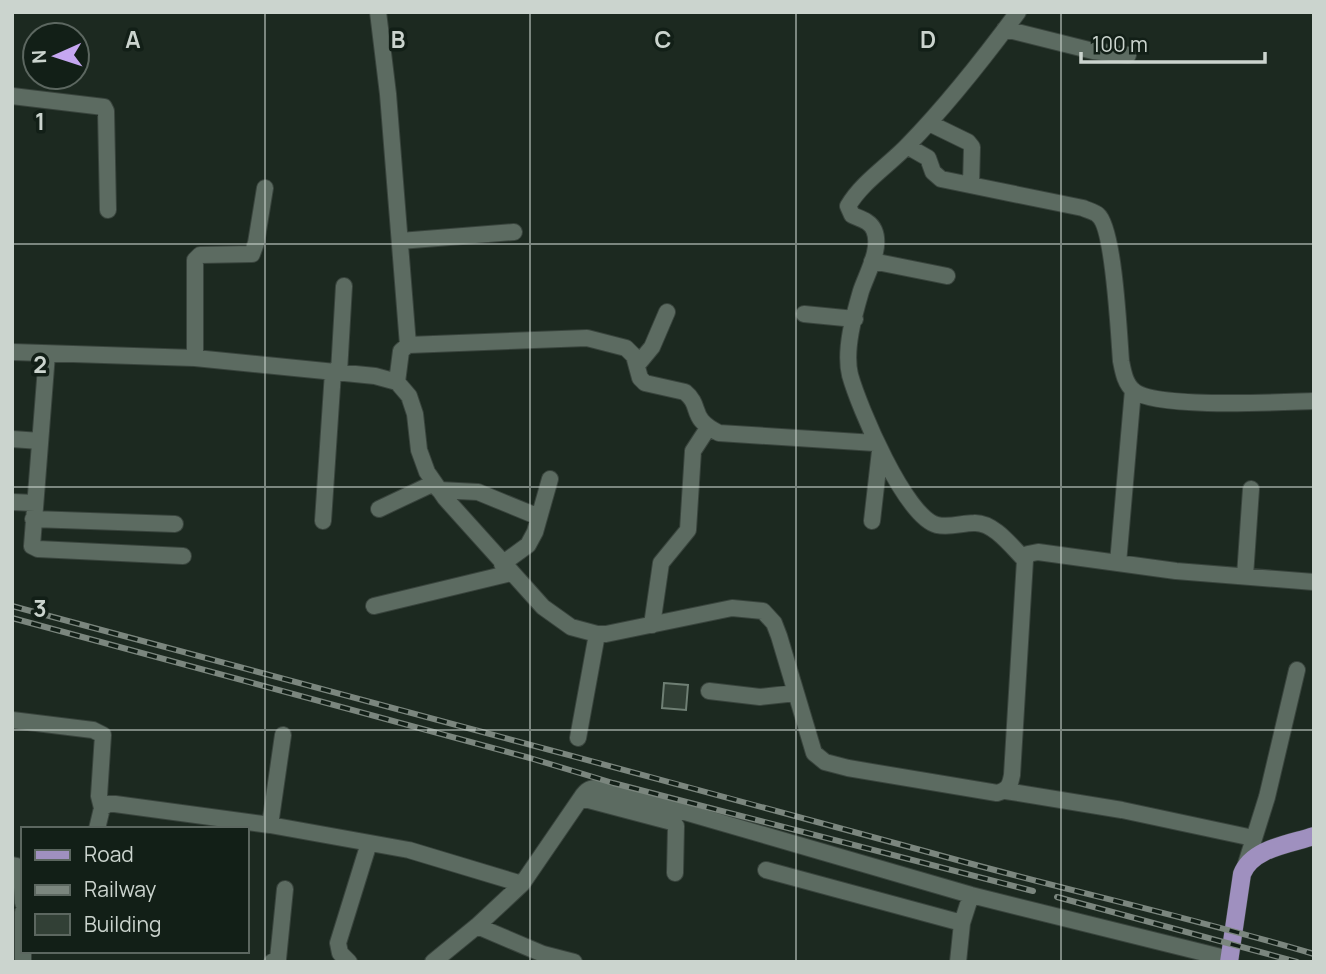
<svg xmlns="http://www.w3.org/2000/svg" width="1326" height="974" font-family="Manrope,sans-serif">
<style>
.building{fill:#324036;stroke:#6f7f74;stroke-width:2}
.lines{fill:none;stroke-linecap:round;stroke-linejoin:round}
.minor-casing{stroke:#39443d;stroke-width:18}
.major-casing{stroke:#39443d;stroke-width:19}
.minor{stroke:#5c6b61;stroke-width:16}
.major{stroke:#9f90bf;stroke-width:18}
.rail-casing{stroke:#7b867e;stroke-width:6}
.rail{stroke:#121f17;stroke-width:3.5;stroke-dasharray:10;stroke-linecap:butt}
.grid{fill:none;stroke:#cbd4ce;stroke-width:2;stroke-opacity:0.55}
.grid-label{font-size:23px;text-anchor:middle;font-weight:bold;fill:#cbd4ce;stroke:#121f17;stroke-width:7;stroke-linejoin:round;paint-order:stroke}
</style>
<rect width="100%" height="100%" fill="#1c2920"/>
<path class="building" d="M 664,683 L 688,685 L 686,710 L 662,708 Z"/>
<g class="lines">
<defs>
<path id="minor" d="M 378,12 L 388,94 L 408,345
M 1018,12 C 984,58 948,104 908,145 C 889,165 862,182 848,206 L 852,215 C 861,219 870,221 874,230 C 882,248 867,273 861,291 C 854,315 844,350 850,375 C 859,407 905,517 937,525 C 950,528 962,523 974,523 C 994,522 1012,547 1025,560
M 1005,29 L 1093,51 L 1128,55
M 12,96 L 104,107 L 106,111 L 108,210
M 929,123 L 968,142 L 972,147 L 971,185
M 907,146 L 928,158 L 933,172 L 941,179 L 1083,208 C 1087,210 1095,212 1098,215 C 1114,228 1119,336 1121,361 C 1123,371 1125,384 1134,391 C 1157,409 1280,402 1314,401
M 400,241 L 514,232
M 872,261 L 947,276
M 804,314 L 855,319
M 12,352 L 195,358 L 375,376 L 397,382 L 409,396 L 415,414 L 419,450 L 427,472 L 445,498 L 543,607 L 571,627 L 597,634 L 606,634 L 732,608 L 763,611 L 774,623 L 779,636 L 814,753 L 825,762 L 848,768 L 997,793 C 1008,790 1010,786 1012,775 L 1025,560 L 1028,554 L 1038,552 L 1176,571 L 1314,582
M 47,354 L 32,546 L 38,549 L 183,556
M 195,358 L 195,260 L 200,255 L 252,254 L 256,243 L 265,188
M 638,364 L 652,347 L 667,312
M 339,372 L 344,286
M 397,382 L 401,351 L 408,345 L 587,338 L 626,348 L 634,356 L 640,378 L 645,383 L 685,392 C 703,407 688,418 719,433 L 875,443
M 12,439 L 40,441
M 439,490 L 478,492 L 539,517
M 12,502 L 35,503
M 379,509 L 434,483
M 33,519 L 175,524
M 323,521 L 333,372
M 872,521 L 880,451
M 1118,563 L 1133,390
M 502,564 L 528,545 L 535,532 L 550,479
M 1245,576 L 1251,489
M 374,606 L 511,573
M 652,625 L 661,563 L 688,530 L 693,451 L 708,428
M 709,691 L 760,697 L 796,693
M 12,720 L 93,730 L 103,735 L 99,796 L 102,808
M 578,738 L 597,634
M 1006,791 L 1122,810 L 1253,838
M 581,798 L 672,822 L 676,826 L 675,873
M 270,825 L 283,735
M 97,829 L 102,808 L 108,804 L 115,804 L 270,825 L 409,850 L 522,884
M 1246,864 L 1267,797 L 1297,670
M 12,865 L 17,866 L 21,872 L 23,903
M 766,870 L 962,923
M 477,926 L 543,954 L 574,962
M 23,962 L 23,912
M 272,962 L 278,959 L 285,889
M 349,962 L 340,953 L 338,943 L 369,843
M 433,962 L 477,926 L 522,884 L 583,795 C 589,787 594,788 602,788 L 971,895 L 1229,959
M 958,962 L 962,923 L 971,895"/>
<path id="major" d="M 1229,962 L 1242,874 C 1252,848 1290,844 1314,836"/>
</defs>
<use href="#minor" class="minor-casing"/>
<use href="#major" class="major-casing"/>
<use href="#minor" class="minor"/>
<use href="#major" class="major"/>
<defs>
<path id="rail" d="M 12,606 C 317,688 623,769 928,852 C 1056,888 1186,916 1314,954
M 12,618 L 530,758 L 613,783 L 1033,891
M 1057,897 L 1297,962"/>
</defs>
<use href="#rail" class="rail-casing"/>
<use href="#rail" class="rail"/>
</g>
<path class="grid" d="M 265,12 L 265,962M 530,12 L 530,962M 796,12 L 796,962M 1061,12 L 1061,962M 12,244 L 1314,244M 12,487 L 1314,487M 12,730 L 1314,730"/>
<g class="grid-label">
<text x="133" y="48">A</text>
<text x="398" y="48">B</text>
<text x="663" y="48">C</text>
<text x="928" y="48">D</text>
<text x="40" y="130">1</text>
<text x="40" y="373">2</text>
<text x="40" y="617">3</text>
</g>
<rect width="1326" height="974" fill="none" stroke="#cbd4ce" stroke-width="28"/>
<rect x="21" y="827" width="228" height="126" fill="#121f17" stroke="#5c6760" stroke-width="2"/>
<rect x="35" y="850" width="35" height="10" fill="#9f90bf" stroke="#5c6760" stroke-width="2"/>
<text x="84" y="862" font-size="21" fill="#cbd4ce">Road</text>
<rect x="35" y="885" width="35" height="10" fill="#7b867e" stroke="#5c6760" stroke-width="2"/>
<text x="84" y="897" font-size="21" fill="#cbd4ce">Railway</text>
<rect x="35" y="914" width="35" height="21" fill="#324036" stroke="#5c6760" stroke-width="2"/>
<text x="84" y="932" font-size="21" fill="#cbd4ce">Building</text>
<g transform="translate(56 56) rotate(267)"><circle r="33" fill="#121f17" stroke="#5c6760" stroke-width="2"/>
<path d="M0-5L12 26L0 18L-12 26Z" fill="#c5a7f1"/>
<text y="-10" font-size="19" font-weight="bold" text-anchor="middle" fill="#cbd4ce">N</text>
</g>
<path d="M1081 52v10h184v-10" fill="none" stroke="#cbd4ce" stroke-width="3.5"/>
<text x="1092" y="52" font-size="21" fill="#cbd4ce" stroke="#121f17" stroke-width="5" paint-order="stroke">100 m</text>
</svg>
